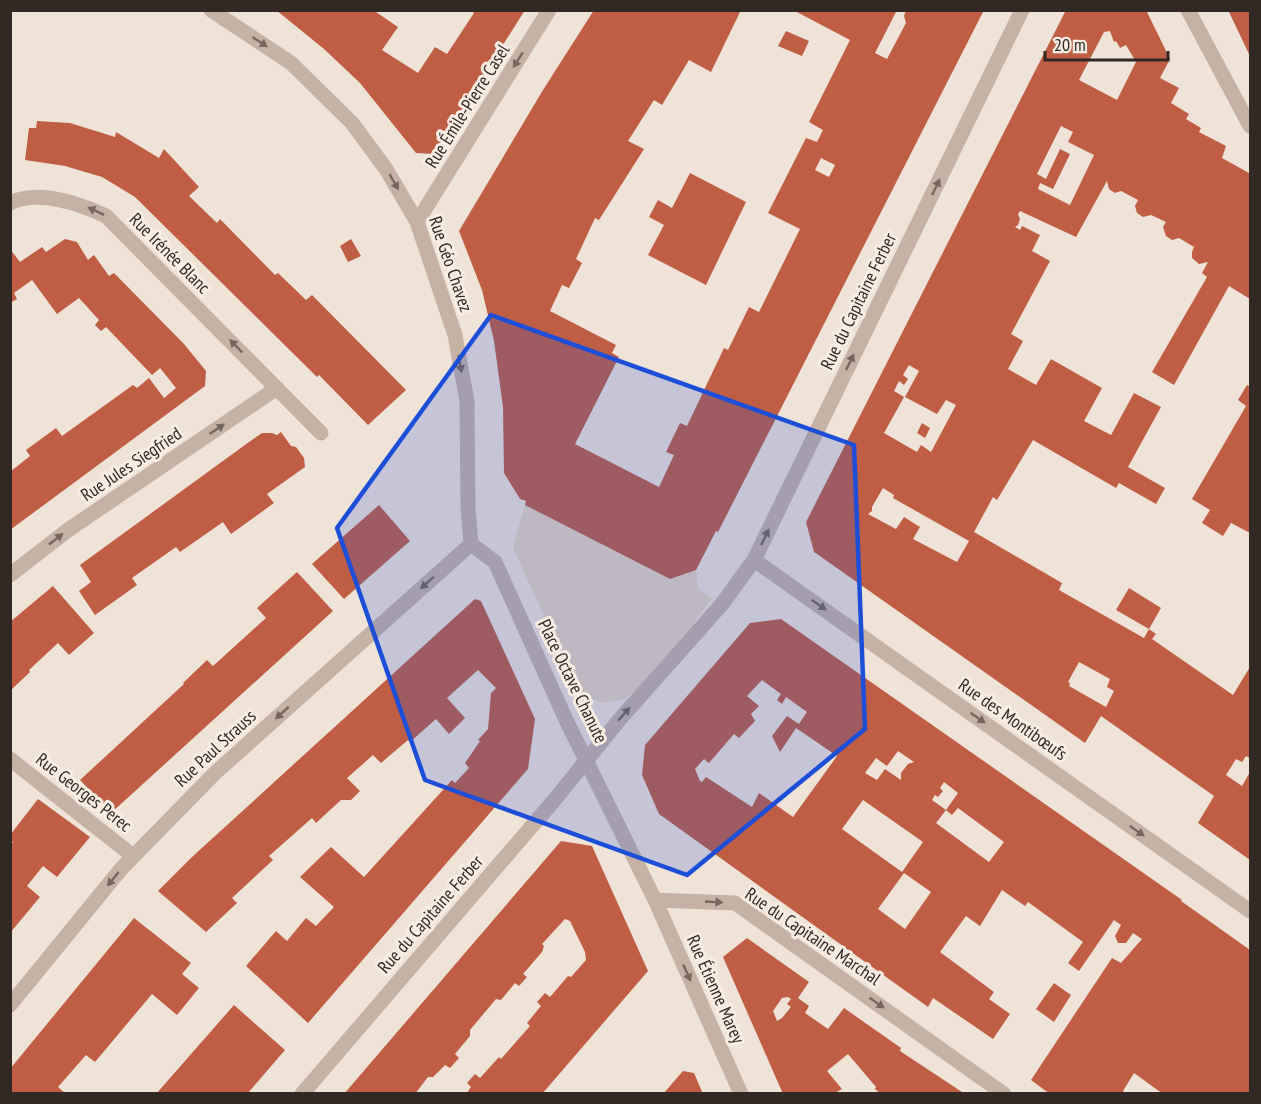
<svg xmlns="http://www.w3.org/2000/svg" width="1261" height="1104" font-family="'PT Sans Narrow',sans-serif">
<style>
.plaza{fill:#e6d3bf}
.building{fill:#bf5e45;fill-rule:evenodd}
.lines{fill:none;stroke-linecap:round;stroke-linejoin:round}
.minor{stroke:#c6b2a4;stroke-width:15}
.oneway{fill:#75675e}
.marked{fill:#1d4ed8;fill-opacity:0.2;stroke:#1d4ed8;stroke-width:4.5;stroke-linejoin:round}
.labels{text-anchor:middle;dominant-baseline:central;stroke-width:6;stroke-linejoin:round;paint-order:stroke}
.street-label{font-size:18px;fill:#322925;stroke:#f7ede3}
</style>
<rect width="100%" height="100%" fill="#efe3d7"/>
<path class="plaza" d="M 525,505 L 670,579 L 696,570 L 698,589 L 712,598 L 694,623 L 633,693 L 625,699 L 602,703 L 586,696 L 578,689 L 513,548 Z"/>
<path class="building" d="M 276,10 L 373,10 L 398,27 L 382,50 L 418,73 L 435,47 L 447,54 L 474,13 L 471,10 L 525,10 L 434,154 L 416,153 L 360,83 L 324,49 Z
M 594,10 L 741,10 L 711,72 L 689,60 L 662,105 L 654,100 L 628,141 L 644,149 L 599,220 L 595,218 L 576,259 L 582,263 L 569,288 L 562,285 L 550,311 L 616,345 L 612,353 L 619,357 L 575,444 L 659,487 L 674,455 L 666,452 L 680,423 L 687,426 L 724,348 L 728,350 L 749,307 L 759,312 L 800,229 L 768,213 L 806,138 L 817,142 L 823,130 L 809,122 L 850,40 L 793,10 L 897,10 L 875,53 L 887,59 L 906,23 L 904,16 L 906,10 L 984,10 L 718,532 L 716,531 L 696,570 L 670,579 L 525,505 L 526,501 L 520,499 L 504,473 L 503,407 L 494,341 L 482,290 L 459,231 L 543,90 ZM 821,158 L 835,165 L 829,177 L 815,170 Z
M 1066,10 L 1146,10 L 1170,59 L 1160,78 L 1179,88 L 1171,103 L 1189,114 L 1186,119 L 1201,128 L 1199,132 L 1226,146 L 1222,158 L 1249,173 L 1250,299 L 1229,286 L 1174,385 L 1152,372 L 1207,277 L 1202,273 L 1208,262 L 1199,264 L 1192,258 L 1192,252 L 1194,247 L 1179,238 L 1172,240 L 1166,236 L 1163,227 L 1166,222 L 1151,215 L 1143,217 L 1137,213 L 1135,206 L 1138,200 L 1121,191 L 1115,193 L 1109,189 L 1107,181 L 1076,237 L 1020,211 L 1018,214 L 1020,219 L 1018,225 L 1015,227 L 1020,230 L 1022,226 L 1040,235 L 1032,251 L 1050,261 L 1011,334 L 1023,341 L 1008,369 L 1036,385 L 1051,359 L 1102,388 L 1084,421 L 1111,435 L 1134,393 L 1161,407 L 1128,467 L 1165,488 L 1156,504 L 1119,483 L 1116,488 L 1033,440 L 997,500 L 993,497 L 974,532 L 1062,583 L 1059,590 L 1144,638 L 1149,629 L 1116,610 L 1129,588 L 1161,608 L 1149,629 L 1156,634 L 1152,639 L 1233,695 L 1250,667 L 1250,758 L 1246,756 L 1242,762 L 1236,759 L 1226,775 L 1242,786 L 1250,772 L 1250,860 L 1198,823 L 1214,796 L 1101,716 L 1085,743 L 817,554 L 814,552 L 806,522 ZM 1110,31 L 1114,42 L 1116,41 L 1120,48 L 1126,45 L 1136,62 L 1117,100 L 1079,80 L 1104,32 ZM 1061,126 L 1073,132 L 1068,142 L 1094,155 L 1070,205 L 1038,189 L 1040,183 L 1053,189 L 1070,154 L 1060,149 L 1046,179 L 1037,174 ZM 909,365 L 919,371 L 905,397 L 937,414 L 946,400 L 956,405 L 931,452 L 921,445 L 917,452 L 884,433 L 904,397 L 894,391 L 899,381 L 904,385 L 908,379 L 903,375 ZM 883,488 L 894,495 L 893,498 L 969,541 L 957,562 L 913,539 L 920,527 L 904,517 L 896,529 L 868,514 L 872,511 L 872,507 ZM 1079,662 L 1110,679 L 1107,687 L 1114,691 L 1106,707 L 1069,686 L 1070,683 L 1068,682 Z
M 1228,10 L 1250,10 L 1250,56 L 1229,12 Z
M 786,31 L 809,41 L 802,56 L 778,46 Z
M 37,121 L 70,123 L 115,137 L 116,132 L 159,158 L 164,149 L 199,187 L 189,196 L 217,223 L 220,219 L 275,275 L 278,273 L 306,300 L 312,295 L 406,390 L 368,425 L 319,375 L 317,377 L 135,197 L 102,177 L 65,166 L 25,160 L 29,128 L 36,128 Z
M 690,173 L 746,202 L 706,285 L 648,255 L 664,225 L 649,217 L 658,200 L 672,208 Z
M 65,239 L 77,242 L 88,260 L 94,255 L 109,276 L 114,273 L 184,344 L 206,371 L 205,386 L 10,530 L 10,472 L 30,456 L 26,450 L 56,428 L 62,436 L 133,385 L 137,388 L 149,378 L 164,398 L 176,388 L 160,368 L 152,375 L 106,327 L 101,331 L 95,325 L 99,320 L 79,298 L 57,314 L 32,280 L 14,293 L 17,299 L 10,303 L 10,249 L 20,262 L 42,247 L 46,252 Z
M 351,239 L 361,256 L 348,262 L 340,246 Z
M 1247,385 L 1250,387 L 1250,533 L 1231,523 L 1223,536 L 1202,523 L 1210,510 L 1192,499 L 1246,406 L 1238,400 Z
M 922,423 L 930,428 L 925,438 L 917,433 Z
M 281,432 L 291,446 L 296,447 L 304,458 L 305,467 L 267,494 L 274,503 L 231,534 L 223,522 L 180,552 L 176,547 L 132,578 L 137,585 L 95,615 L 79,591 L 91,582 L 80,565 L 249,442 L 262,433 L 272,433 L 277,435 Z
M 379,505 L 410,541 L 344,599 L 312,564 Z
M 297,572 L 333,611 L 111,813 L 80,780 L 184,684 L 183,683 L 207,660 L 213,666 L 266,618 L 257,608 Z
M 53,586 L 94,633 L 69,655 L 58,643 L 29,670 L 30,672 L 10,691 L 10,622 Z
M 475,599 L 481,601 L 535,719 L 528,769 L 308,1023 L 246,966 L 276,931 L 287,941 L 306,918 L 316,926 L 334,907 L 300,877 L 331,847 L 364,877 L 452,780 L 455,783 L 469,768 L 465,763 L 480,741 L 478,740 L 488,729 L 491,693 L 496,688 L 478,670 L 447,698 L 465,718 L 449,734 L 436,719 L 410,742 L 408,740 L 381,763 L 373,755 L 347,778 L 360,791 L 351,800 L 341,800 L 316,823 L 312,818 L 269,856 L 273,860 L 232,898 L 237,903 L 206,932 L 158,891 L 192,857 Z
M 781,619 L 1182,900 L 1181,901 L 1250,950 L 1250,1094 L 1163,1094 L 1134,1073 L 1123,1091 L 1125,1094 L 1050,1094 L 1031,1080 L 1112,958 L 1121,963 L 1142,939 L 1133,933 L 1126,943 L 1118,943 L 1115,936 L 1121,925 L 1114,920 L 1079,971 L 1068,963 L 1083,942 L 1028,902 L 1025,906 L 1002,890 L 980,926 L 966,916 L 940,952 L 994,992 L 989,999 L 1010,1014 L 993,1039 L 933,998 L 928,1007 L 659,814 L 642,775 L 645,745 L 750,623 ZM 762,680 L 781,694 L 777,700 L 782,704 L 786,697 L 807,712 L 799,724 L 787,716 L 772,736 L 780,752 L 796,728 L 837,756 L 793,817 L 759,793 L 752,807 L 706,777 L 702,782 L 700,781 L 695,769 L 704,759 L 709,763 L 734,734 L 739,738 L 755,721 L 751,714 L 759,706 L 747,696 ZM 898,751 L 914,762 L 908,764 L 901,773 L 901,780 L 885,769 L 877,780 L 865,773 L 876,758 L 887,766 ZM 944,782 L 958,793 L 946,810 L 952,815 L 958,808 L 1004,842 L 989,862 L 936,823 L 946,810 L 932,800 L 935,795 L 938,797 L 943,791 L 940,788 ZM 863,800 L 923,842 L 902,872 L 842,829 ZM 904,873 L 931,892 L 905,929 L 878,909 Z
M 38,799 L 90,837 L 57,877 L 43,866 L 27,886 L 40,897 L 10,933 L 10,846 L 13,842 L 10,840 L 10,835 Z
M 561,841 L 592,846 L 648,971 L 542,1094 L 466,1094 L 471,1087 L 467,1083 L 475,1074 L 480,1078 L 499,1057 L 501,1059 L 530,1026 L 527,1023 L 541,1006 L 537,1002 L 545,993 L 550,997 L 568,976 L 571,977 L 586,960 L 585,952 L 570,921 L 565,919 L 542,944 L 544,946 L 542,952 L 523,974 L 527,977 L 519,986 L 515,983 L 501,1000 L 496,999 L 470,1030 L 470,1036 L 455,1054 L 459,1058 L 450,1068 L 445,1065 L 433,1077 L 428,1077 L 415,1094 L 344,1094 Z
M 134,918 L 191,963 L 182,974 L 199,988 L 177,1015 L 152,994 L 95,1062 L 86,1055 L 58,1087 L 66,1094 L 10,1094 L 10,1069 Z
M 747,938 L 809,982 L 798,998 L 809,1006 L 805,1013 L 828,1029 L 844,1008 L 901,1048 L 900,1051 L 965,1094 L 881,1094 L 875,1089 L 876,1087 L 848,1054 L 827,1071 L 842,1089 L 833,1094 L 783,1094 L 723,957 ZM 788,997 L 791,999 L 787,1004 L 791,1007 L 782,1018 L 777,1021 L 773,1011 L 782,998 Z
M 1054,983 L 1071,995 L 1054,1022 L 1036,1009 Z
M 234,1005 L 285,1050 L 247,1094 L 156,1094 Z
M 683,1071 L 694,1073 L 703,1094 L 663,1094 Z"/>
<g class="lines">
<path class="minor" d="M 211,10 L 291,63 L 352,123 L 386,169 L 417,222 L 455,335 L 467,401 L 468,508 L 471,544
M 1188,10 L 1250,126
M 10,203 C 38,189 80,204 106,216 L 321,433
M 417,222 L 549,10
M 471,544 L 495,562 L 567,722 L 655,900 L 741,1094
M 754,560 L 1250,911
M 10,575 L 68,530 L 277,388
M 10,759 L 133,856
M 655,900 L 735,903 L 1004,1094
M 10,1005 L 121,869 L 215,773 L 471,544
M 302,1094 L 556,798 L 620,719 L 722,604 L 754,560 L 1022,10"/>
</g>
<defs><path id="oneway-solid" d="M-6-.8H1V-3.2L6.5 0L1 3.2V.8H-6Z" transform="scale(1.5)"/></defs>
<g class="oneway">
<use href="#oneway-solid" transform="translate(260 42) rotate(33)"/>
<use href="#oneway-solid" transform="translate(518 60) rotate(122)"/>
<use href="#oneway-solid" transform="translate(394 182) rotate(60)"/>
<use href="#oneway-solid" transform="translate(936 187) rotate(-64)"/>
<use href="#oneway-solid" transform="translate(96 211) rotate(-155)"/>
<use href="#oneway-solid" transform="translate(236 346) rotate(-134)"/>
<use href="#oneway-solid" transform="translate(850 362) rotate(-64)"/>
<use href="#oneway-solid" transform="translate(460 364) rotate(80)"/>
<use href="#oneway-solid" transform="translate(217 429) rotate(-34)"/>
<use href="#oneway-solid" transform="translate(765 537) rotate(-64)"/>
<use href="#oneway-solid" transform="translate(56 539) rotate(-38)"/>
<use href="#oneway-solid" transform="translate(427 583) rotate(138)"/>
<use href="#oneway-solid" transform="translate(819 605) rotate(35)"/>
<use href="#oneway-solid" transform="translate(282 713) rotate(138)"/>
<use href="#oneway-solid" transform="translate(624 714) rotate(-49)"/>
<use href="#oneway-solid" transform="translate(978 718) rotate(35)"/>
<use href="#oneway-solid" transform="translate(1137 831) rotate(35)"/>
<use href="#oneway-solid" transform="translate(113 879) rotate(129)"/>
<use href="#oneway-solid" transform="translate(714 902) rotate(3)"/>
<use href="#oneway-solid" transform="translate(687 973) rotate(66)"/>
<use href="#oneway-solid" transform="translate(877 1003) rotate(35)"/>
</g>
<path class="marked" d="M 491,315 L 854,445 L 865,729 L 687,875 L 425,780 L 337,528 Z"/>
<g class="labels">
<g class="street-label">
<text transform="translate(467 106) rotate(-58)">Rue Émile-Pierre Casel</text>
<text transform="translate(170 253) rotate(45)">Rue Irénée Blanc</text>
<text transform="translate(451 264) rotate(71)">Rue Géo Chavez</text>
<text transform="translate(858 301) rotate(-64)">Rue du Capitaine Ferber</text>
<text transform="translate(131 464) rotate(-34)">Rue Jules Siegfried</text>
<text transform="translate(573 681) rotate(64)">Place Octave Chanute</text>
<text transform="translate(1013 719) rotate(35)">Rue des Montibœufs</text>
<text transform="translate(215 748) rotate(-43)">Rue Paul Strauss</text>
<text transform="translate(84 792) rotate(38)">Rue Georges Perec</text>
<text transform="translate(430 914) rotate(-49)">Rue du Capitaine Ferber</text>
<text transform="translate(813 936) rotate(34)">Rue du Capitaine Marchal</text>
<text transform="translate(716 989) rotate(66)">Rue Étienne Marey</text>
</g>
</g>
<rect width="1261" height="1104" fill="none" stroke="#322925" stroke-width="24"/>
<path d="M1045 51v9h123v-9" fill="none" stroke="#322925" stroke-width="3"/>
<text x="1054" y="51" font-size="18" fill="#322925" stroke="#f7ede3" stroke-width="4.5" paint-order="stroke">20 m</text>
</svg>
